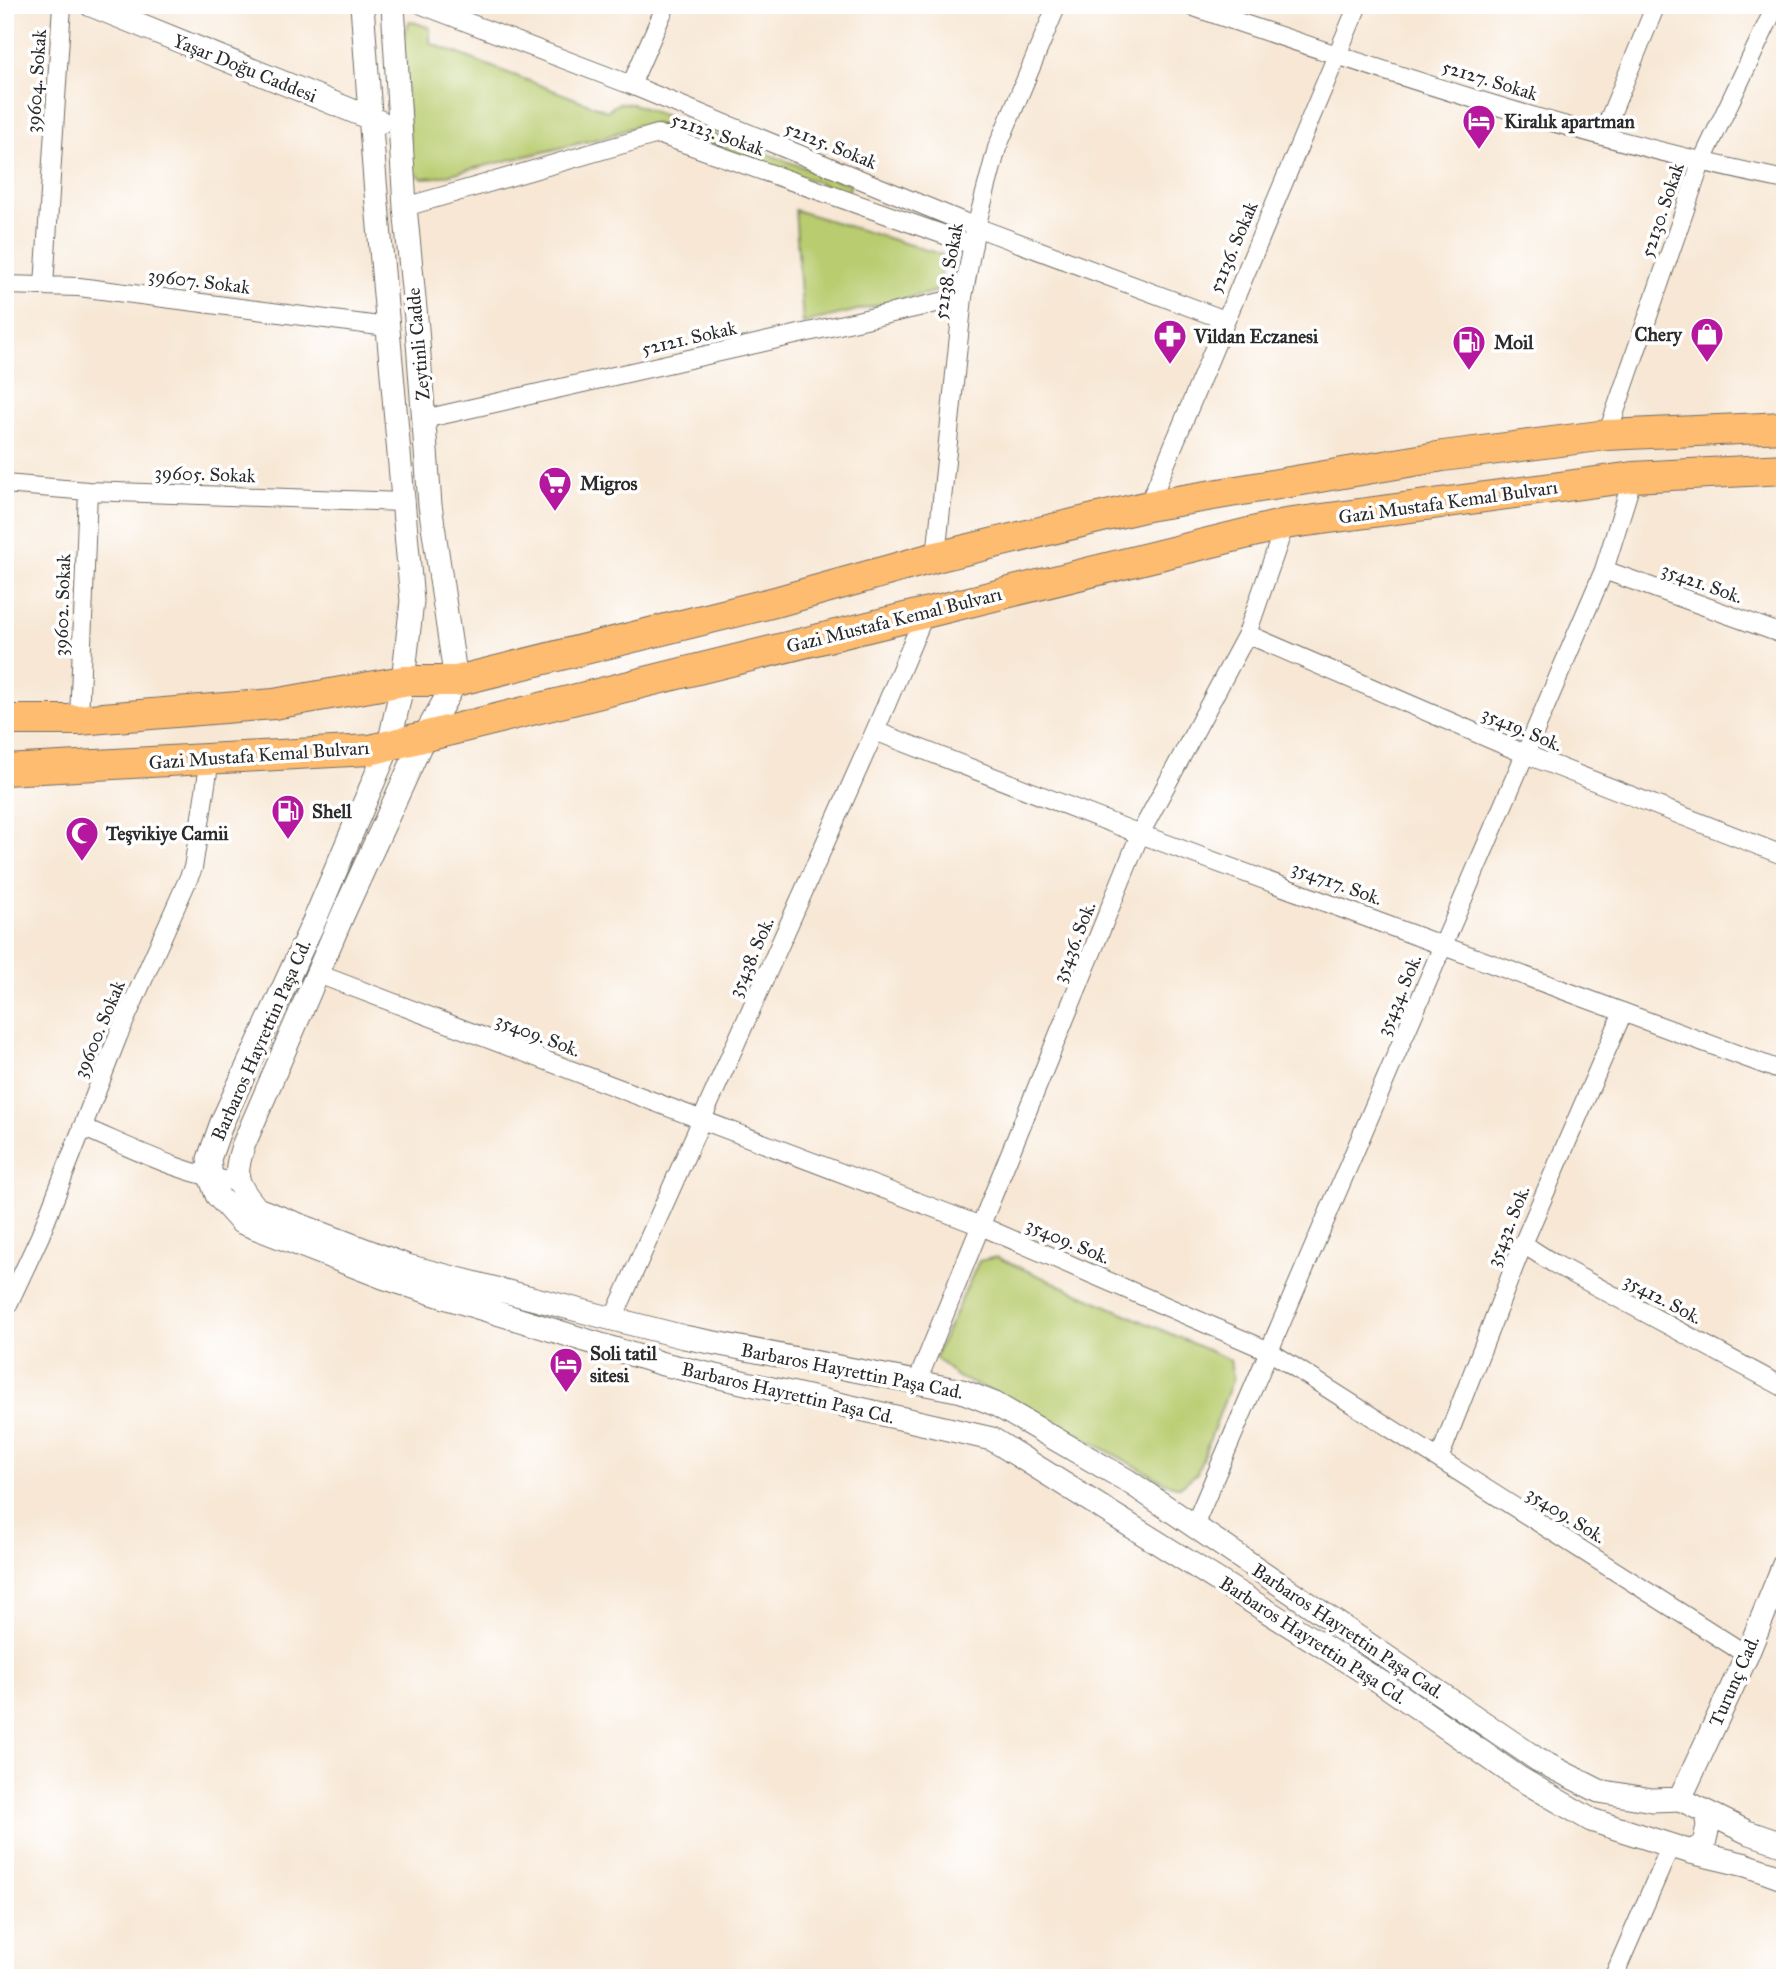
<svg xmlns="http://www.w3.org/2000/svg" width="1790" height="1983" font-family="'IM FELL Great Primer',serif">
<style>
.green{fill:#b9cc70;stroke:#727c4e;stroke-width:2}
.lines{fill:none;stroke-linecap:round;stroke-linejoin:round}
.minor-casing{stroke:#726d66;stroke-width:20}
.tertiary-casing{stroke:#726d66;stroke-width:25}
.trunk-casing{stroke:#726d66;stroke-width:32}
.minor{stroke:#fff;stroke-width:18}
.tertiary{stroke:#fff;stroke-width:23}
.trunk{stroke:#febc70;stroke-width:30}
.labels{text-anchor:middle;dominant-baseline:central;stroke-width:7;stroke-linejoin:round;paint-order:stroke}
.street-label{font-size:19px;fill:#2b2b2b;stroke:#fff}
.poi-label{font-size:19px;font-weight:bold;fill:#2b2b2b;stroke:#fff;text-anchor:start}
</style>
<rect width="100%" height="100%" fill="#fff"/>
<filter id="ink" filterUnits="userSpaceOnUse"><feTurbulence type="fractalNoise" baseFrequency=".0143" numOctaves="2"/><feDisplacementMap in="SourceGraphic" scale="14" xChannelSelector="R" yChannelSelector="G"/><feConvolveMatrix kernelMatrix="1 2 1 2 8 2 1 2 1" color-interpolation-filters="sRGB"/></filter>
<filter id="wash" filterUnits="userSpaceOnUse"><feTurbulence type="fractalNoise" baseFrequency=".00686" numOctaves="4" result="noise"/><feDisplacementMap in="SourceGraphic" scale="28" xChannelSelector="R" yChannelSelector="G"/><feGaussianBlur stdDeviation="1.57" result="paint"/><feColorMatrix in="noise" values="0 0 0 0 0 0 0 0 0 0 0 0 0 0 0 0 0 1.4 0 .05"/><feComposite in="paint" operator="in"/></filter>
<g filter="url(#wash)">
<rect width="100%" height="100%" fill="#f7e7d4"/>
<path class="green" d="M 410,21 L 430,28 L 430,43 L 607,111 L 619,103 L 633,104 L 851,185 L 847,193 L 656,124 L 638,125 L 606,137 L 438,177 L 422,178 L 411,171 L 403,35 Z
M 795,210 L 943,255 L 938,291 L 803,323 Z
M 996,1257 L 1230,1360 L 1233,1378 L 1197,1473 L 1180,1487 L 1166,1483 L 1026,1406 L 957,1377 L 935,1357 L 979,1261 Z"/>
</g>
<g filter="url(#ink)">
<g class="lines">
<defs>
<path id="minor" d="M 422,5 L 631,85 L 976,227 L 1225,320
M 1188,5 C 1384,72 1582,138 1785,180
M 631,85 L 666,5
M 1602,136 L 1656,5
M 405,207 L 658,134 L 973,245
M 5,285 L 79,287 L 387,327
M 44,286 L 62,5
M 424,419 L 963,297
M 1607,435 L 1701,163 L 1776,5
M 5,484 L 88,491 L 403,502
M 1148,506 L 1358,5
M 936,557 L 963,297 L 976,227 L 997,148 L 1057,5
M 1604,570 L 1785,635
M 1247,634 L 1525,754 L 1785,856
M 79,720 L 88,491
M 875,731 L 1140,834 L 1785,1072
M 318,974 L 981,1226 L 1269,1351 L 1747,1655
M 82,1127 C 132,1148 183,1175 237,1182
M 1523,1244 L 1553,1263 L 1785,1388
M 5,1311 L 40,1236 L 118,1036 L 193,868 L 210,759
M 613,1319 L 875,731 L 926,611
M 917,1382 L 1140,834 L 1247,634 L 1285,524
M 1439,1459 L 1523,1244 L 1623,1012
M 1194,1526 L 1604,570 L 1633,477
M 1613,1978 L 1671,1845"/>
<path id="tertiary" d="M 91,5 L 380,122
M 362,5 L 375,181 L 412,601 L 403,681 L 389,745 L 315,919 L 222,1122 L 209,1159 L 211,1179 L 217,1195 L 241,1222 L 383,1277 L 451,1299 L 663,1364 L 992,1439 L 1382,1683 L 1519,1778 L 1591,1820 L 1691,1852 L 1746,1865 L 1785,1879
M 393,5 L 405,207 L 417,329 L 430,505 L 456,681 L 424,737 L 343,914 L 243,1146 C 233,1178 236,1184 257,1209 L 407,1266 L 613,1319 L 684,1337 L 962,1391 L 995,1404 L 1128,1481 L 1538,1760 L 1599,1791 L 1652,1800 L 1680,1799 L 1747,1832 L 1785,1845
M 1680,1799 L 1747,1655 L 1785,1562
M 1691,1852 L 1704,1844 L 1708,1826 L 1706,1812"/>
<path id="trunk" d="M 5,720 L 79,720 L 274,704 L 403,681 L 456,681 L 779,601 L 936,557 L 1148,506 L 1443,456 L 1607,435 L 1785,427
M 5,770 L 370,750 L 1285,524 L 1633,477 L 1785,469"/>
</defs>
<use href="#minor" class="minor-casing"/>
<use href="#tertiary" class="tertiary-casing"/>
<use href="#trunk" class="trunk-casing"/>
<use href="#minor" class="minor"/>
<use href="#tertiary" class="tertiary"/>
<use href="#trunk" class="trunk"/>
</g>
</g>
<defs>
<symbol id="hotel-pin" viewBox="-11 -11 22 30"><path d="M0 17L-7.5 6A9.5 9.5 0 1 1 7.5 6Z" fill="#b5179e" stroke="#fff"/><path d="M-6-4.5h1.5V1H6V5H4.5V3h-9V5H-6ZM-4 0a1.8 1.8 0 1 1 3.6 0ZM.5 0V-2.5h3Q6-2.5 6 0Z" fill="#fff"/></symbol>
<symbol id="shop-pin" viewBox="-11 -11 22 30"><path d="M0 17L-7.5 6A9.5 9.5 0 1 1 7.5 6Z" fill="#b5179e" stroke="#fff"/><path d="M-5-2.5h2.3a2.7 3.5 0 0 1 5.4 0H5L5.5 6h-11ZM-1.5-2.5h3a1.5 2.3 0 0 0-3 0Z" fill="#fff"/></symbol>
<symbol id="pharmacy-pin" viewBox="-11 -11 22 30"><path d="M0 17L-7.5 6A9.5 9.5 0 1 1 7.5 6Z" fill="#b5179e" stroke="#fff"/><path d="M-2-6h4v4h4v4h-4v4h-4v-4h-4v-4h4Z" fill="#fff"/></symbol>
<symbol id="fuel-pin" viewBox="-11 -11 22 30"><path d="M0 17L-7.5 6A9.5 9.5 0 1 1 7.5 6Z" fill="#b5179e" stroke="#fff"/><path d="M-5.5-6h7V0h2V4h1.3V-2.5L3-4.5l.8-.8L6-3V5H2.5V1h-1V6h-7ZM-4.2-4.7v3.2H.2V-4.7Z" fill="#fff"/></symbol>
<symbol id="supermarket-pin" viewBox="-11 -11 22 30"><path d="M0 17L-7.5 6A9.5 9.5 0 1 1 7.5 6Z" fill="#b5179e" stroke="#fff"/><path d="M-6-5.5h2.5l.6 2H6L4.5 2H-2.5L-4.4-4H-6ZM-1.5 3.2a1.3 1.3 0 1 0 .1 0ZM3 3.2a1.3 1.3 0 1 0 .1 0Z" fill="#fff"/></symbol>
<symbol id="mosque-pin" viewBox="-11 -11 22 30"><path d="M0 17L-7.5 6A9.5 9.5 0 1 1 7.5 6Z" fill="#b5179e" stroke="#fff"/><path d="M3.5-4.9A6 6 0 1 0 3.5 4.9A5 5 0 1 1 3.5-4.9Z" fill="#fff"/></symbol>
</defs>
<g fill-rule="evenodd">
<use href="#hotel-pin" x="1460" y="102" width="38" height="52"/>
<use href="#shop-pin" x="1688" y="315" width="38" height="52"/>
<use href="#pharmacy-pin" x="1151" y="317" width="38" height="52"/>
<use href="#fuel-pin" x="1450" y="323" width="38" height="52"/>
<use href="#supermarket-pin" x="536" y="464" width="38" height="52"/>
<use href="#fuel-pin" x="269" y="792" width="38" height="52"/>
<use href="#mosque-pin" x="63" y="814" width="38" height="52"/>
<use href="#hotel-pin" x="547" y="1345" width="38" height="52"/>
</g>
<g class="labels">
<g class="street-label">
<text transform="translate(245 68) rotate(22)">Yaşar Doğu Caddesi</text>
<text transform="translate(1490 80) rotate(17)">52127. Sokak</text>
<text transform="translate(36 81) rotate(-86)">39604. Sokak</text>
<text transform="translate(718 134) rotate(19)">52123. Sokak</text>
<text transform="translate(831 145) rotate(22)">52125. Sokak</text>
<text transform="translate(1662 210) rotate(-71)">52130. Sokak</text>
<text transform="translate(1233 247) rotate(-67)">52136. Sokak</text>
<text transform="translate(948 271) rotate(-80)">52138. Sokak</text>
<text transform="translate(199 281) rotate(7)">39607. Sokak</text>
<text transform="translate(689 338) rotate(-13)">52121. Sokak</text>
<text transform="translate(418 344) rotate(-95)">Zeytinli Cadde</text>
<text transform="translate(205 474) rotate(2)">39605. Sokak</text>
<text transform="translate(1448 502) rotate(-8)">Gazi Mustafa Kemal Bulvarı</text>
<text transform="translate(1702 583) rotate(20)">35421. Sok.</text>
<text transform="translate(62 605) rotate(-88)">39602. Sokak</text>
<text transform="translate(894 620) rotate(-14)">Gazi Mustafa Kemal Bulvarı</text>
<text transform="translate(1522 729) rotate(23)">35419. Sok.</text>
<text transform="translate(259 755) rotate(-4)">Gazi Mustafa Kemal Bulvarı</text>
<text transform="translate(1337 883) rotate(20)">354717. Sok.</text>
<text transform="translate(1074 942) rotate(-68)">35436. Sok.</text>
<text transform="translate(751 957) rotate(-66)">35438. Sok.</text>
<text transform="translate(1399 995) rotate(-67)">35434. Sok.</text>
<text transform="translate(99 1029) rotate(-67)">39600. Sokak</text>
<text transform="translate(538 1035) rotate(21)">35409. Sok.</text>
<text transform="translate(261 1040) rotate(-66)">Barbaros Hayrettin Paşa Cd.</text>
<text transform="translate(1508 1226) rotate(-68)">35432. Sok.</text>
<text transform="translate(1068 1241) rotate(23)">35409. Sok.</text>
<text transform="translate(1663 1299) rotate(28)">35412. Sok.</text>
<text transform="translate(852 1371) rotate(11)">Barbaros Hayrettin Paşa Cad.</text>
<text transform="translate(788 1393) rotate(13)">Barbaros Hayrettin Paşa Cd.</text>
<text transform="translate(1566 1515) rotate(32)">35409. Sok.</text>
<text transform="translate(1348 1631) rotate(34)">Barbaros Hayrettin Paşa Cad.</text>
<text transform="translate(1313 1640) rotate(33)">Barbaros Hayrettin Paşa Cd.</text>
<text transform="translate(1734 1681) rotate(-66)">Turunç Cad.</text>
</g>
<g class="poi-label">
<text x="1504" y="121">Kiralık apartman</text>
<text x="1682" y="334" text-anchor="end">Chery</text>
<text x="1194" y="336">Vildan Eczanesi</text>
<text x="1494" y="342">Moil</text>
<text x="580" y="483">Migros</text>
<text x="312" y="811">Shell</text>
<text x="106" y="833">Teşvikiye Camii</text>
<text x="590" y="1353">Soli tatil<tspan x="590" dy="22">sitesi</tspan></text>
</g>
</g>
<rect width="1790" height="1983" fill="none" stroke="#fff" stroke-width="28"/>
</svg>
